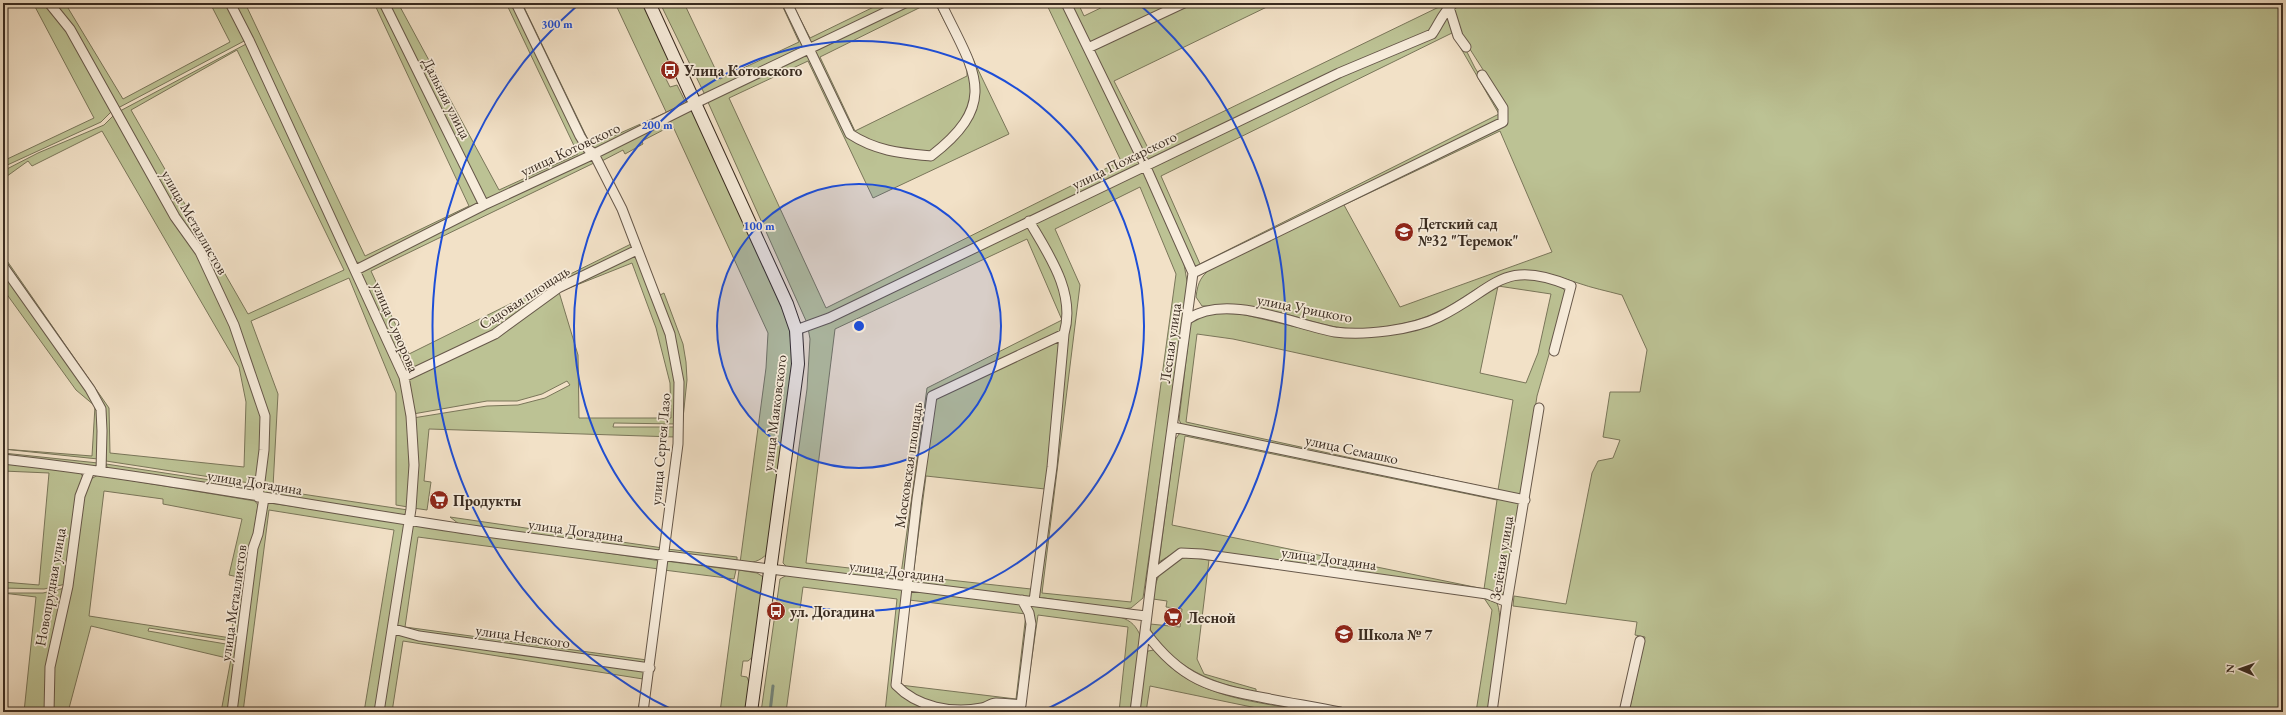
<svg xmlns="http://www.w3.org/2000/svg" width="2286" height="715" font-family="'EB Garamond',serif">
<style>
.green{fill:#bcc294;stroke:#7a765a;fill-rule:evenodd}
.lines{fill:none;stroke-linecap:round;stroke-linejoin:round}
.stream{stroke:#748379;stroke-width:3}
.street-casing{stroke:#67584a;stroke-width:11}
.secondary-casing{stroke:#392b20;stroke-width:14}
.street{stroke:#f7ecdb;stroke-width:9}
.secondary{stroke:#f7ecdb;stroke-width:12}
.ring{fill:none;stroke:#1d4ed8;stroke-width:2}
.labels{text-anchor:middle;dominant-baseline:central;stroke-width:3.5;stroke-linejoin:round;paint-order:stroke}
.poi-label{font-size:15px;font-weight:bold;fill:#392b20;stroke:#f7ecdb;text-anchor:start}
.street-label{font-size:15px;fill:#392b20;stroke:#f7ecdb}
.centre{fill:#1d4ed8;stroke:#f7ecdb;stroke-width:2}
.ring-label{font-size:12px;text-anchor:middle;font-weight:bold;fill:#1d4ed8;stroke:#f7ecdb;stroke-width:3.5;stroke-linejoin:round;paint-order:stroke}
</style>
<rect width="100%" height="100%" fill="#f2e1c7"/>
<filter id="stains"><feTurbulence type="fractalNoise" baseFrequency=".005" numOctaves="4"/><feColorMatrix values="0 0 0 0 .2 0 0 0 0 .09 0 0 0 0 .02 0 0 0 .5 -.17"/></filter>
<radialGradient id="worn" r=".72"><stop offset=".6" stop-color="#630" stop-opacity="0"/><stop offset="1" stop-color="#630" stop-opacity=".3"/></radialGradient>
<path class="green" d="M 33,3 L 45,3 L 68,32 L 113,110 L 101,122 L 3,167 L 3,161 L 94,118 Z
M 51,3 L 65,3 L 123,99 L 230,42 L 210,3 L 226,3 L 246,40 L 118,108 Z
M 233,3 L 245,3 L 365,256 L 469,206 L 374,3 L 380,3 L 480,204 L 361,264 L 355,261 Z
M 387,3 L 398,3 L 499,190 L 578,154 L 506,3 L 513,3 L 588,154 L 486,202 Z
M 518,3 L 522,3 L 591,146 L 663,114 L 664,117 L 593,150 L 590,148 Z
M 615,3 L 644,3 L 668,54 L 670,70 L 663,73 L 670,87 L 677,85 L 686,103 L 685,107 L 668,116 Z
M 660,3 L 684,3 L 720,79 L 799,42 L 781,3 L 785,3 L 807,47 L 705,95 Z
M 792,3 L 810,38 L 882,3 L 899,3 L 811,45 Z
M 910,3 L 929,3 L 820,57 L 855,131 L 967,76 L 967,64 L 935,3 L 939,3 C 970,67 999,100 931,153 L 897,151 L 851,132 L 813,50 Z
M 943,3 L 946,3 L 1009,134 L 873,198 L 808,61 L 729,98 L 826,308 L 1121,161 L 1046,3 L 1063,3 L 1140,164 L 828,316 L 807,323 L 707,100 L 808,53 L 848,136 L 931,158 L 970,119 L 979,90 L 973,64 Z
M 1069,3 L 1078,3 L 1084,16 L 1111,3 L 1180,3 L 1089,44 Z
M 1188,3 L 1275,3 L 1114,81 L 1148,148 L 1441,6 L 1440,3 L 1446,3 L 1430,33 L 1148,161 L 1092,50 Z
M 1462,3 L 2283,3 L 2283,712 L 1629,712 L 1645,637 L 1635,635 L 1637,622 L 1513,606 L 1514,596 L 1566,604 L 1592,473 L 1598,461 L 1613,458 L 1620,440 L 1603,437 L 1610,392 L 1640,392 L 1647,350 L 1622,295 C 1607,291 1592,288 1578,283 C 1558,277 1541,269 1519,271 C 1491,274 1465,299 1439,311 C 1416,323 1389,327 1363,329 C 1336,330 1312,321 1286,314 C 1259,307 1230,306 1202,306 L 1196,297 C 1198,281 1201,276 1214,266 L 1506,123 L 1487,76 L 1461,35 L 1451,8 ZM 1500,131 L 1552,252 L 1400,307 L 1344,205 Z
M 1448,14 L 1475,68 L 1500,107 L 1501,120 L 1202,266 L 1195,267 L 1150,167 L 1339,75 L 1433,36 L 1444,24 ZM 1452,33 L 1499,114 L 1200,264 L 1161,176 Z
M 248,43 L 401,379 C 409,422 411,463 408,507 L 396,505 L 396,393 L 349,278 L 251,321 L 278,394 L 273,487 L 261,485 L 268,416 L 245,351 L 177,216 L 120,111 ZM 237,50 L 344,270 L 248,314 L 131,110 Z
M 687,111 L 695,111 L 789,324 L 793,360 L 768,553 C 759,562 753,563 740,563 L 766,368 L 768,333 L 670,120 Z
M 115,114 L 198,254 L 232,326 L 262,415 L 262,449 L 256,484 L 106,461 L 104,408 L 3,266 L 3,255 L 109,408 L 110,453 L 244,467 L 246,402 L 239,367 L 102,131 L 32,166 L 28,161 L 3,179 L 3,171 L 38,153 L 104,125 Z
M 666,122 L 669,127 L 642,141 L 643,144 L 625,154 L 623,150 L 600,162 L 660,295 L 664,293 L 683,344 L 686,362 L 687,380 L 680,447 L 681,426 L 671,333 L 597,156 Z
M 594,158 L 596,162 L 371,271 L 409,354 L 631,244 L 634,249 L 557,287 L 495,332 L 405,374 L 360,274 L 361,269 L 486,208 Z
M 1143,171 L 1184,264 L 1188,287 L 1143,598 L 1131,608 L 1121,609 L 1037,597 L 1070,300 L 1032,223 ZM 1140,187 L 1176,274 L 1131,602 L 1042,593 L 1080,285 L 1055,229 Z
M 1027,226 L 1051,263 L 1065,301 L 1062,332 L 930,394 L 903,582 L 787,567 L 783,563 L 807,389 L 810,339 L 808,328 ZM 1027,239 L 1062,320 L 927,388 L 901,574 L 806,563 L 835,329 Z
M 635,254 L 667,334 L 677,382 L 677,424 L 614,423 L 613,427 L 676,427 L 675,437 L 429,429 L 424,481 L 431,482 L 427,510 L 413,508 L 413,418 L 487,406 L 518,405 L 545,398 L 570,385 L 567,381 L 542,394 L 517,401 L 487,401 L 413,414 L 407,379 L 497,335 L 558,290 ZM 632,263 L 656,328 L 670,383 L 671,418 L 579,418 L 578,355 L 559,292 Z
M 3,271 L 88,391 L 98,410 L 98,459 L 3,449 L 92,456 L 95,406 L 76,390 L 3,289 Z
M 1535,278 L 1559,286 L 1566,291 L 1565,299 L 1537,396 L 1522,496 L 1182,425 L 1179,420 L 1190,326 L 1193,320 L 1210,313 L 1241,314 L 1309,330 L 1413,330 L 1503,281 ZM 1498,286 L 1551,294 L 1538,353 L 1526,383 L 1480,373 ZM 1197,334 L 1233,339 L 1513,400 L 1498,490 L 1186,422 Z
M 1062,338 L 1050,466 L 1032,597 L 909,583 L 935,398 ZM 926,476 L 1045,489 L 1031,589 L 913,576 Z
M 1185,432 L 1519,502 L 1522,506 L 1504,595 L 1179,550 L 1159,562 L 1175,440 L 1179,434 ZM 1185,436 L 1497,500 L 1484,589 L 1172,525 Z
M 3,453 L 98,463 L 94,467 L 3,457 Z
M 3,462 L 80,472 L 83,477 L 66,584 L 44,589 L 3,588 L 3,582 L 39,585 L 49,473 L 3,471 Z
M 106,464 L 256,487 L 254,492 L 108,469 Z
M 98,475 L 255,501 L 258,505 L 238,642 L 149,628 L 148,631 L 238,646 L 230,712 L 221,712 L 231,659 L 91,626 L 68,712 L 51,712 L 52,667 L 82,496 L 91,479 ZM 104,491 L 163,499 L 163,504 L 242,519 L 229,575 L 238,577 L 231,638 L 89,616 Z
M 262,488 L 408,510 L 404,515 L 263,493 Z
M 269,503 L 403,522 L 406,528 L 376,712 L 364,712 L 394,530 L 269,510 L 243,712 L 235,712 L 255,548 L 265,506 Z
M 450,517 L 663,548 L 662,553 L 459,524 Z
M 415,524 L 661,561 L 648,666 L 419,634 L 396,627 L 412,527 ZM 418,537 L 659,569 L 647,660 L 405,627 Z
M 667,549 L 737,557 L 737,563 L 666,554 Z
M 1187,557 L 1209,560 L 1197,659 L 1204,674 L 1256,689 L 1256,692 C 1215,684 1172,668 1150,629 L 1150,624 L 1180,627 L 1182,609 L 1166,607 L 1167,601 L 1153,599 C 1156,575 1161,564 1187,557 Z
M 665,561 L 736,570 L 734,579 L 664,570 Z
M 739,570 L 757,573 L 765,578 L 754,656 L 748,661 L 743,661 L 741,676 L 747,677 L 750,685 L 747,712 L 720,712 Z
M 787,575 L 1120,617 C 1132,621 1136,626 1141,637 L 1130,712 L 1119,712 L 1128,627 L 1038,615 L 1024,712 L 885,712 L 897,599 L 803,587 L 786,712 L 761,712 L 780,579 ZM 909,600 L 1026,614 L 1016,699 L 900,685 Z
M 65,588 L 46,712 L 24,712 L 36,597 L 3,593 L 43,593 Z
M 1484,598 L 1497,603 C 1506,624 1491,687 1488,712 L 1476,712 L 1492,610 Z
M 395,631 L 648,670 L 641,712 L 638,712 L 643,679 L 403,641 L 392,712 L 382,712 Z
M 1154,650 C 1193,699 1255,701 1313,712 L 1276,712 L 1150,686 L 1146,712 L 1139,712 L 1146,656 L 1148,651 Z"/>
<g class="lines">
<path class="stream" d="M 770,712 L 773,686"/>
<defs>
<path id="street" d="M 49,3 L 70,29 L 175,217 L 200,252 L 234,325 L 265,416 L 264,450 L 258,497
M 230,3 L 249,40 L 404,377 L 411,416 L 414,465 L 411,509 L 379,712
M 384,3 L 484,205
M 516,3 L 580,136 L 588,149 L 594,154 L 622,209 L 670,334 L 679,382 L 678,444 L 643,712
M 787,3 L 850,134 C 876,151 900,153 931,156 C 1003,101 972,69 941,3
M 1066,3 L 1145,165 L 1193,273 L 1152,575 L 1135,712
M 1448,4 L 1458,36 L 1466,47
M 1088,48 L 1184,3
M 1029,221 C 1049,255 1076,293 1064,334 L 1052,467 L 1034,601
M 3,266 L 90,389 L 101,409 L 102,431 L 101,471
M 356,270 L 484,205 L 594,154 L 704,99 L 905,3
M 1193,273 L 1503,122 L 1503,108 L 1482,75
M 1188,319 C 1227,293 1292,324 1335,332 C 1364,336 1413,330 1439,317 C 1496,289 1502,257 1571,286 L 1554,351
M 796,330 L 829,318 L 1339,73 L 1432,34 C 1439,24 1444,10 1454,3
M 404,377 L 495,334 L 558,288 L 637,250
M 1173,427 L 1525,500
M 3,459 C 162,477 321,508 479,531 C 701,562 924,587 1146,616
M 1152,575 L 1181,553 L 1202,554 L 1487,594 L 1507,602
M 1022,600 L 1029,613 L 1031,624 L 1021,705 C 1013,704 1005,703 996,703 C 991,703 987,707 982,708 C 952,714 917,707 896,685 L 917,499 L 932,396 L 1064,334
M 394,629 L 419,636 L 650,668
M 1146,633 C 1181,680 1210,688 1265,698 C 1290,703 1315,707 1340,712
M 49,712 L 50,667 L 68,586 L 80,496 L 90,470
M 232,712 L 253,548 L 258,534 L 264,498
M 1492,712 L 1507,602 L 1539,408
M 1624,712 L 1640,641"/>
<path id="secondary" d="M 649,3 L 787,304 L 796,330 L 798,364 L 751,712"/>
</defs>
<use href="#street" class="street-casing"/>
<use href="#secondary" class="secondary-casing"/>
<use href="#street" class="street"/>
<use href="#secondary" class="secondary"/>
</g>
<circle cx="859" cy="326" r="142" fill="#1d4ed8" fill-opacity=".12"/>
<g class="ring">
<circle cx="859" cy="326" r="142"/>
<circle cx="859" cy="326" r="285"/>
<path d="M675 711A427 427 0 0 1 579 4M1139 4A427 427 0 0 1 1043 711"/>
</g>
<defs>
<symbol id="bus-disc" viewBox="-11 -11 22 22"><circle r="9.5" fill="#8f2418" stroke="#f7ecdb"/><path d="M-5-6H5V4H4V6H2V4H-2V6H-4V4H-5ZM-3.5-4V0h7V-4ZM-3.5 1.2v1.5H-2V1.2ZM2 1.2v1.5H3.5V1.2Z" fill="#fff"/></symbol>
<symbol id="school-disc" viewBox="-11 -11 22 22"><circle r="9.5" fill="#8f2418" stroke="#f7ecdb"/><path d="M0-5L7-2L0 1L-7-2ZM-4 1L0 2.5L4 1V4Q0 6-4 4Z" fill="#fff"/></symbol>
<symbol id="supermarket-disc" viewBox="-11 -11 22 22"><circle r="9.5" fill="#8f2418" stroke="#f7ecdb"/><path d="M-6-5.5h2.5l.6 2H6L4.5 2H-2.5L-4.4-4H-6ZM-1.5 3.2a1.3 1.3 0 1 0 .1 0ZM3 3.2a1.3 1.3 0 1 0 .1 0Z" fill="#fff"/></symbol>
</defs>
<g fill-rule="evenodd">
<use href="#bus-disc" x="659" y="59" width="22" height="22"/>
<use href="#school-disc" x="1393" y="221" width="22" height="22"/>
<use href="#supermarket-disc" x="428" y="489" width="22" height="22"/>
<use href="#bus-disc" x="765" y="600" width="22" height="22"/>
<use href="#supermarket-disc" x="1162" y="606" width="22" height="22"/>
<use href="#school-disc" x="1333" y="623" width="22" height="22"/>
</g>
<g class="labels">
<g class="poi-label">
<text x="684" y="70">Улица Котовского</text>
<text x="1418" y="223">Детский сад<tspan x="1418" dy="17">№32 "Теремок"</tspan></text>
<text x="453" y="500">Продукты</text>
<text x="790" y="611">ул. Догадина</text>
<text x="1187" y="617">Лесной</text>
<text x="1358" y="634">Школа № 7</text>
</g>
<g class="street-label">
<text transform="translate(447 98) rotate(63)">Дальняя улица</text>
<text transform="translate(570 149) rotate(-25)">улица Котовского</text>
<text transform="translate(1124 160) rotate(-26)">улица Пожарского</text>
<text transform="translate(195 222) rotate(60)">улица Металлистов</text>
<text transform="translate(524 297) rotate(-33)">Садовая площадь</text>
<text transform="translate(1305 308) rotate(11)">улица Урицкого</text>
<text transform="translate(396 327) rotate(67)">улица Суворова</text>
<text transform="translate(1170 343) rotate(-82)">Лесная улица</text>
<text transform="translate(774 413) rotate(-83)">улица Маяковского</text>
<text transform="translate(660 449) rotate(-85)">улица Сергея Лазо</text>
<text transform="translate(1352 449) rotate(12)">улица Семашко</text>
<text transform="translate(908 465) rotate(-82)">Московская площадь</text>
<text transform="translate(255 482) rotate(9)">улица Догадина</text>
<text transform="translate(576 530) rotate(8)">улица Догадина</text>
<text transform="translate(1329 558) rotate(8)">улица Догадина</text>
<text transform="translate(1501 558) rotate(-81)">Зелёная улица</text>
<text transform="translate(897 571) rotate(7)">улица Догадина</text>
<text transform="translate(50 587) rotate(-80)">Новопрудная улица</text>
<text transform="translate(233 603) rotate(-82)">улица Металлистов</text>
<text transform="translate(523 636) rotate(8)">улица Невского</text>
</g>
</g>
<circle cx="859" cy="326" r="6" class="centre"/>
<g class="ring-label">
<text x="557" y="28">300 m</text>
<text x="657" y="129">200 m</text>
<text x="759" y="230">100 m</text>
</g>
<rect width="2286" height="715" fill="none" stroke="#f2e1c7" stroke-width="16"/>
<rect x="4" y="4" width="2278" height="707" fill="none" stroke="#392b20" stroke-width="2"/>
<rect x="8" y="8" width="2270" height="699" fill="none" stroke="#392b20"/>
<g transform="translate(2240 669) rotate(272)" stroke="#f7ecdb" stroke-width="3" paint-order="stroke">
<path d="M0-3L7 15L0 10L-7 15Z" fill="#392b20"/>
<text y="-6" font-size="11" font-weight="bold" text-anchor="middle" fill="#392b20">N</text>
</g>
<rect width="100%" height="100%" filter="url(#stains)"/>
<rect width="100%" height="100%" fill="url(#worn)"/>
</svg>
